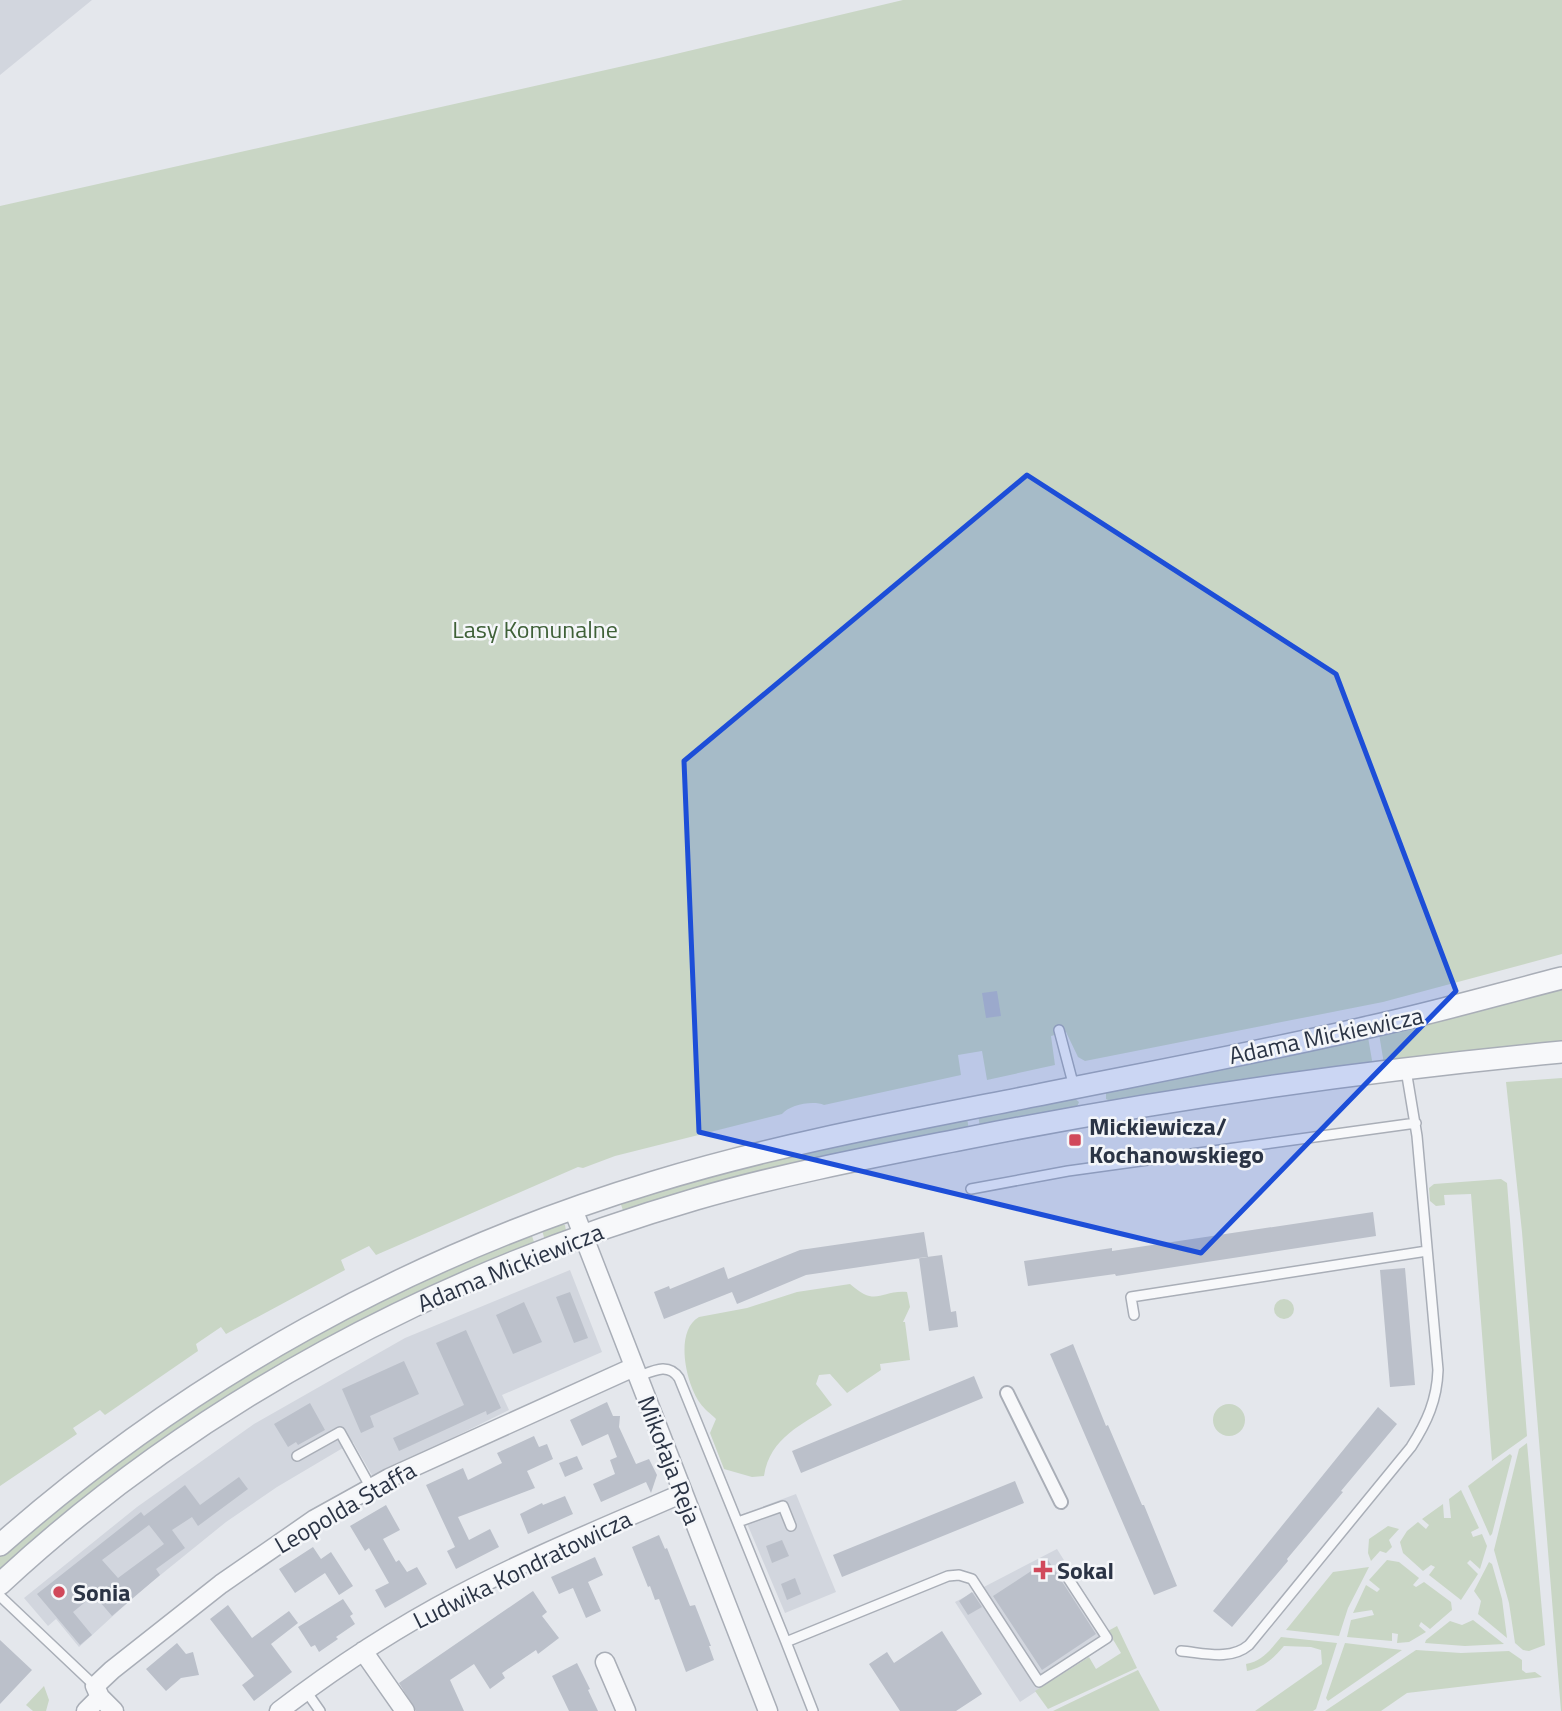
<svg xmlns="http://www.w3.org/2000/svg" width="1562" height="1711" font-family="'Titillium Web',sans-serif">
<style>
.built{fill:#d2d6de}
.green{fill:#c9d6c5}
.building{fill:#bbc0ca;fill-rule:evenodd}
.lines{fill:none;stroke-linecap:round;stroke-linejoin:round}
.service-casing{stroke:#a9aeb7;stroke-width:12}
.pedestrian-casing{stroke:#a9aeb7;stroke-width:16}
.minor-casing{stroke:#a9aeb7;stroke-width:21}
.tertiary-casing{stroke:#a9aeb7;stroke-width:24}
.service{stroke:#f7f8fa;stroke-width:9}
.pedestrian{stroke:#f7f8fa;stroke-width:12}
.minor{stroke:#f7f8fa;stroke-width:18}
.tertiary{stroke:#f7f8fa;stroke-width:21}
.marked{fill:#1d4ed8;fill-opacity:0.2;stroke:#1d4ed8;stroke-width:5;stroke-linejoin:round}
.poi-dot{fill:#d1495b;stroke:#f4f6f9;stroke-width:2.5}
.labels{text-anchor:middle;dominant-baseline:central;stroke-width:5;stroke-linejoin:round;paint-order:stroke}
.park-label{font-size:24px;fill:#3f6138;stroke:#f4f6f9}
.street-label{font-size:24px;fill:#2b3445;stroke:#f4f6f9}
.poi-label{font-size:24px;font-weight:bold;fill:#2b3445;stroke:#f4f6f9;text-anchor:start}
</style>
<rect width="100%" height="100%" fill="#e4e7ec"/>
<path class="built" d="M 0,0 L 92,0 L 0,75 Z
M 570,1270 L 602,1352 L 502,1395 L 509,1410 L 373,1477 L 353,1442 L 277,1487 L 226,1522 L 137,1594 L 79,1647 L 56,1619 L 48,1626 L 24,1598 L 137,1507 L 254,1424 L 405,1338 Z
M 796,1494 L 836,1592 L 785,1613 L 743,1514 Z
M 1057,1549 L 1114,1640 L 1020,1702 L 955,1602 Z"/>
<path class="green" d="M 903,0 L 1562,0 L 1562,954 L 1383,1002 L 1085,1061 L 1078,1057 L 1066,1032 L 1051,1036 L 1055,1065 L 987,1080 L 982,1051 L 958,1055 L 961,1075 L 824,1105 C 813,1100 789,1105 782,1114 L 615,1156 L 583,1168 L 578,1167 L 376,1255 L 369,1246 L 341,1260 L 345,1270 L 226,1334 L 221,1327 L 196,1344 L 198,1351 L 105,1415 L 100,1410 L 73,1428 L 77,1434 L 0,1486 L 0,206 L 659,58 Z
M 1562,987 L 1562,1044 L 1384,1064 L 1379,1034 Z
M 1368,1037 L 1373,1066 L 1112,1102 L 1106,1099 L 1106,1092 Z
M 1562,1078 L 1562,1711 L 1561,1711 L 1522,1232 L 1506,1082 Z
M 1073,1097 L 1079,1102 L 1077,1107 L 1072,1108 L 980,1127 L 978,1115 Z
M 967,1118 L 969,1130 L 624,1213 L 620,1202 L 746,1165 Z
M 1501,1179 L 1507,1183 L 1527,1436 L 1492,1461 L 1471,1194 L 1444,1195 L 1445,1205 L 1436,1206 L 1430,1201 L 1429,1188 L 1434,1184 Z
M 558,1224 L 565,1225 L 566,1231 L 563,1234 L 545,1241 L 542,1230 Z
M 531,1233 L 535,1245 L 409,1298 L 0,1572 L 0,1556 L 11,1547 L 144,1439 L 272,1357 L 403,1288 Z
M 850,1284 C 877,1308 879,1290 907,1292 L 910,1307 L 903,1322 L 905,1322 L 910,1360 L 880,1364 L 881,1370 L 847,1393 L 830,1374 L 819,1375 L 816,1384 L 832,1405 C 802,1425 770,1437 764,1476 L 752,1477 L 724,1469 L 710,1433 L 716,1419 C 711,1414 704,1409 700,1403 C 686,1384 674,1331 699,1317 L 747,1308 L 797,1292 Z
M1274 1309a10 10 0 1 1 20 0a10 10 0 1 1-20 0Z
M1213 1420a16 16 0 1 1 32 0a16 16 0 1 1-32 0Z
M 1527,1443 L 1545,1645 L 1529,1651 L 1523,1650 L 1515,1643 L 1509,1603 L 1494,1550 L 1519,1449 Z
M 1510,1454 L 1512,1456 L 1492,1534 L 1490,1536 L 1468,1486 Z
M 1461,1490 L 1479,1528 L 1471,1532 L 1473,1537 L 1482,1534 L 1487,1546 L 1480,1569 L 1470,1560 L 1467,1563 L 1478,1574 L 1461,1600 L 1429,1575 L 1435,1567 L 1431,1565 L 1423,1571 L 1403,1553 L 1400,1542 L 1407,1531 L 1418,1522 L 1426,1529 L 1429,1525 L 1422,1519 L 1443,1504 L 1444,1518 L 1451,1518 L 1449,1499 Z
M 1388,1526 L 1399,1529 L 1389,1540 L 1392,1547 L 1386,1553 L 1380,1551 L 1371,1561 L 1368,1553 L 1369,1539 Z
M 1387,1560 L 1399,1562 L 1419,1578 L 1413,1585 L 1416,1587 L 1424,1582 L 1451,1602 L 1452,1610 L 1430,1629 L 1421,1622 L 1419,1626 L 1426,1632 L 1409,1642 L 1397,1643 L 1398,1634 L 1392,1633 L 1392,1641 L 1347,1637 L 1351,1620 L 1374,1615 L 1372,1610 L 1353,1613 L 1366,1585 L 1377,1592 L 1380,1589 L 1369,1580 Z
M 1489,1562 L 1492,1564 L 1502,1599 L 1507,1638 L 1478,1614 L 1481,1601 L 1474,1591 Z
M 1369,1567 L 1348,1608 L 1339,1636 L 1286,1630 L 1333,1572 Z
M 1473,1620 L 1504,1644 L 1465,1646 L 1425,1643 L 1426,1640 L 1450,1621 L 1462,1625 Z
M 1117,1626 L 1137,1668 L 1048,1709 L 1035,1691 L 1089,1657 L 1096,1669 L 1121,1653 L 1108,1631 Z
M 1281,1637 L 1337,1643 L 1316,1709 L 1313,1711 L 1255,1711 L 1322,1664 L 1321,1650 L 1311,1647 L 1284,1646 C 1274,1658 1263,1668 1247,1671 L 1246,1664 C 1263,1661 1270,1650 1281,1637 Z
M 1345,1643 L 1402,1650 L 1328,1701 L 1326,1698 Z
M 1416,1650 L 1461,1653 L 1509,1651 L 1522,1660 L 1522,1670 L 1526,1673 L 1535,1672 L 1542,1677 L 1407,1693 L 1381,1711 L 1325,1711 Z
M 1138,1670 L 1160,1711 L 1053,1711 Z
M 44,1686 L 49,1700 L 46,1711 L 33,1711 L 26,1705 Z"/>
<path class="building" d="M 997,991 L 1001,1016 L 986,1018 L 982,993 Z
M 1373,1212 L 1376,1236 L 1116,1276 L 1115,1274 L 1028,1286 L 1024,1261 L 1112,1248 L 1112,1251 Z
M 924,1232 L 928,1257 L 806,1275 L 737,1304 L 732,1292 L 664,1319 L 654,1292 L 669,1286 L 670,1289 L 724,1267 L 728,1279 L 800,1250 Z
M 942,1255 L 951,1312 L 956,1311 L 958,1327 L 929,1331 L 919,1258 Z
M 1405,1268 L 1415,1385 L 1390,1387 L 1380,1270 Z
M 570,1292 L 588,1338 L 574,1343 L 556,1297 Z
M 524,1302 L 542,1342 L 513,1354 L 496,1315 Z
M 466,1330 L 501,1408 L 487,1415 L 486,1411 L 399,1451 L 393,1438 L 464,1405 L 436,1343 Z
M 1073,1344 L 1106,1426 L 1108,1425 L 1142,1505 L 1144,1505 L 1177,1586 L 1154,1595 L 1050,1354 Z
M 404,1361 L 419,1394 L 370,1416 L 374,1427 L 361,1433 L 342,1389 Z
M 974,1376 L 983,1398 L 801,1473 L 792,1451 Z
M 607,1402 L 613,1416 L 620,1416 L 619,1427 L 636,1464 L 649,1459 L 657,1475 L 651,1493 L 646,1482 L 601,1502 L 593,1484 L 615,1474 L 610,1460 L 617,1457 L 608,1434 L 582,1446 L 570,1420 Z
M 310,1403 L 325,1430 L 298,1445 L 296,1442 L 288,1447 L 274,1424 Z
M 1378,1407 L 1397,1424 L 1341,1491 L 1343,1492 L 1287,1559 L 1288,1561 L 1232,1627 L 1213,1611 Z
M 534,1436 L 539,1447 L 547,1444 L 553,1459 L 527,1471 L 535,1488 L 458,1517 L 469,1540 L 490,1529 L 499,1547 L 456,1569 L 447,1551 L 455,1547 L 426,1485 L 463,1468 L 468,1480 L 502,1463 L 497,1453 Z
M 577,1456 L 583,1469 L 565,1477 L 559,1463 Z
M 239,1477 L 248,1489 L 198,1526 L 192,1517 L 172,1530 L 185,1548 L 156,1569 L 160,1575 L 112,1616 L 94,1595 L 73,1612 L 92,1635 L 80,1645 L 37,1594 L 141,1512 L 144,1516 L 185,1485 L 200,1505 ZM 149,1525 L 164,1544 L 118,1578 L 102,1560 Z
M 1015,1481 L 1024,1503 L 842,1577 L 833,1555 Z
M 565,1496 L 573,1514 L 528,1534 L 520,1514 L 542,1503 L 543,1505 Z
M 386,1505 L 400,1530 L 383,1539 L 396,1562 L 399,1560 L 407,1572 L 417,1567 L 427,1584 L 385,1608 L 375,1590 L 389,1583 L 369,1548 L 365,1551 L 350,1526 Z
M 659,1535 L 665,1549 L 667,1548 L 690,1606 L 695,1605 L 711,1646 L 709,1646 L 714,1660 L 686,1672 L 659,1599 L 655,1600 L 650,1586 L 648,1587 L 632,1547 Z
M 782,1540 L 789,1556 L 772,1563 L 766,1546 Z
M 313,1547 L 321,1559 L 331,1552 L 353,1586 L 339,1595 L 325,1573 L 295,1593 L 279,1569 Z
M 595,1557 L 603,1575 L 588,1582 L 601,1611 L 586,1618 L 573,1588 L 559,1594 L 551,1577 Z
M 1048,1560 L 1096,1634 L 1042,1670 L 993,1596 Z
M 795,1578 L 801,1594 L 787,1600 L 781,1584 Z
M 533,1591 L 547,1612 L 542,1616 L 559,1638 L 538,1654 L 536,1650 L 502,1673 L 505,1678 L 490,1689 L 474,1664 L 450,1680 L 464,1711 L 416,1711 L 399,1683 Z
M 972,1592 L 982,1607 L 968,1615 L 959,1601 Z
M 343,1599 L 353,1614 L 350,1616 L 355,1624 L 336,1637 L 338,1639 L 319,1652 L 315,1645 L 311,1647 L 298,1627 Z
M 228,1605 L 252,1638 L 289,1611 L 298,1623 L 271,1644 L 292,1672 L 254,1701 L 242,1685 L 254,1676 L 210,1619 Z
M 942,1631 L 982,1694 L 956,1711 L 900,1711 L 869,1664 L 887,1652 L 894,1663 Z
M 0,1640 L 32,1670 L 0,1704 Z
M 177,1643 L 186,1654 L 193,1652 L 199,1675 L 181,1678 L 166,1691 L 146,1669 Z
M 577,1663 L 590,1689 L 588,1690 L 598,1711 L 569,1711 L 552,1676 Z"/>
<g class="lines">
<defs>
<path id="service" d="M 1059,1030 L 1074,1087
M 971,1189 L 1068,1171 L 1416,1123
M 1134,1315 L 1131,1297 L 1427,1251
M 637,1377 C 653,1371 668,1362 679,1378 L 786,1642 L 948,1576 L 959,1575 L 972,1579 L 1039,1682 L 1107,1638 L 1064,1572
M 297,1456 L 340,1432 L 371,1488
M 738,1522 L 783,1506 L 791,1526
M 0,1596 L 95,1686
M 786,1642 L 813,1711
M 1181,1651 C 1204,1653 1230,1661 1249,1645 L 1411,1447 C 1427,1422 1437,1400 1438,1370 L 1417,1136 L 1406,1070
M 306,1691 L 320,1711"/>
<path id="pedestrian" d="M 1007,1393 L 1061,1502"/>
<path id="minor" d="M 573,1209 L 768,1711
M 363,1651 L 405,1711
M 605,1662 L 626,1711
M 86,1711 L 100,1697
M 114,1711 L 100,1697 L 95,1686 L 112,1670 L 221,1584 L 315,1519 L 389,1478 L 634,1367
M 279,1711 C 335,1668 396,1628 459,1595 C 531,1557 608,1526 683,1493"/>
<path id="tertiary" d="M 0,1545 C 189,1378 412,1255 654,1182 C 778,1144 906,1121 1033,1096 C 1147,1073 1261,1052 1373,1026 C 1437,1012 1499,994 1562,978
M 0,1584 C 197,1401 439,1274 696,1199 C 786,1173 877,1156 968,1138 C 1164,1099 1363,1071 1562,1052"/>
</defs>
<use href="#service" class="service-casing"/>
<use href="#pedestrian" class="pedestrian-casing"/>
<use href="#minor" class="minor-casing"/>
<use href="#tertiary" class="tertiary-casing"/>
<use href="#service" class="service"/>
<use href="#pedestrian" class="pedestrian"/>
<use href="#minor" class="minor"/>
<use href="#tertiary" class="tertiary"/>
</g>
<path class="marked" d="M 1027,475 L 1336,674 L 1456,991 L 1201,1253 L 699,1132 L 684,761 Z"/>
<g class="poi-dot">
<rect x="1068" y="1133" width="14" height="14" rx="3.5"/>
<path d="M1039.5 1559.5h7v7h7v7h-7v7h-7v-7h-7v-7h7z"/>
<circle cx="59" cy="1592" r="7"/>
</g>
<g class="labels">
<g class="park-label">
<text x="535" y="629">Lasy Komunalne</text>
</g>
<g class="street-label">
<text transform="translate(1326 1035) rotate(-12)">Adama Mickiewicza</text>
<text transform="translate(510 1267) rotate(-22)">Adama Mickiewicza</text>
<text transform="translate(670 1460) rotate(69)">Mikołaja Reja</text>
<text transform="translate(345 1507) rotate(-30)">Leopolda Staffa</text>
<text transform="translate(522 1569) rotate(-26)">Ludwika Kondratowicza</text>
</g>
<g class="poi-label">
<text x="1089" y="1126">Mickiewicza/<tspan x="1089" dy="28">Kochanowskiego</tspan></text>
<text x="1057" y="1570">Sokal</text>
<text x="73" y="1592">Sonia</text>
</g>
</g>
</svg>
